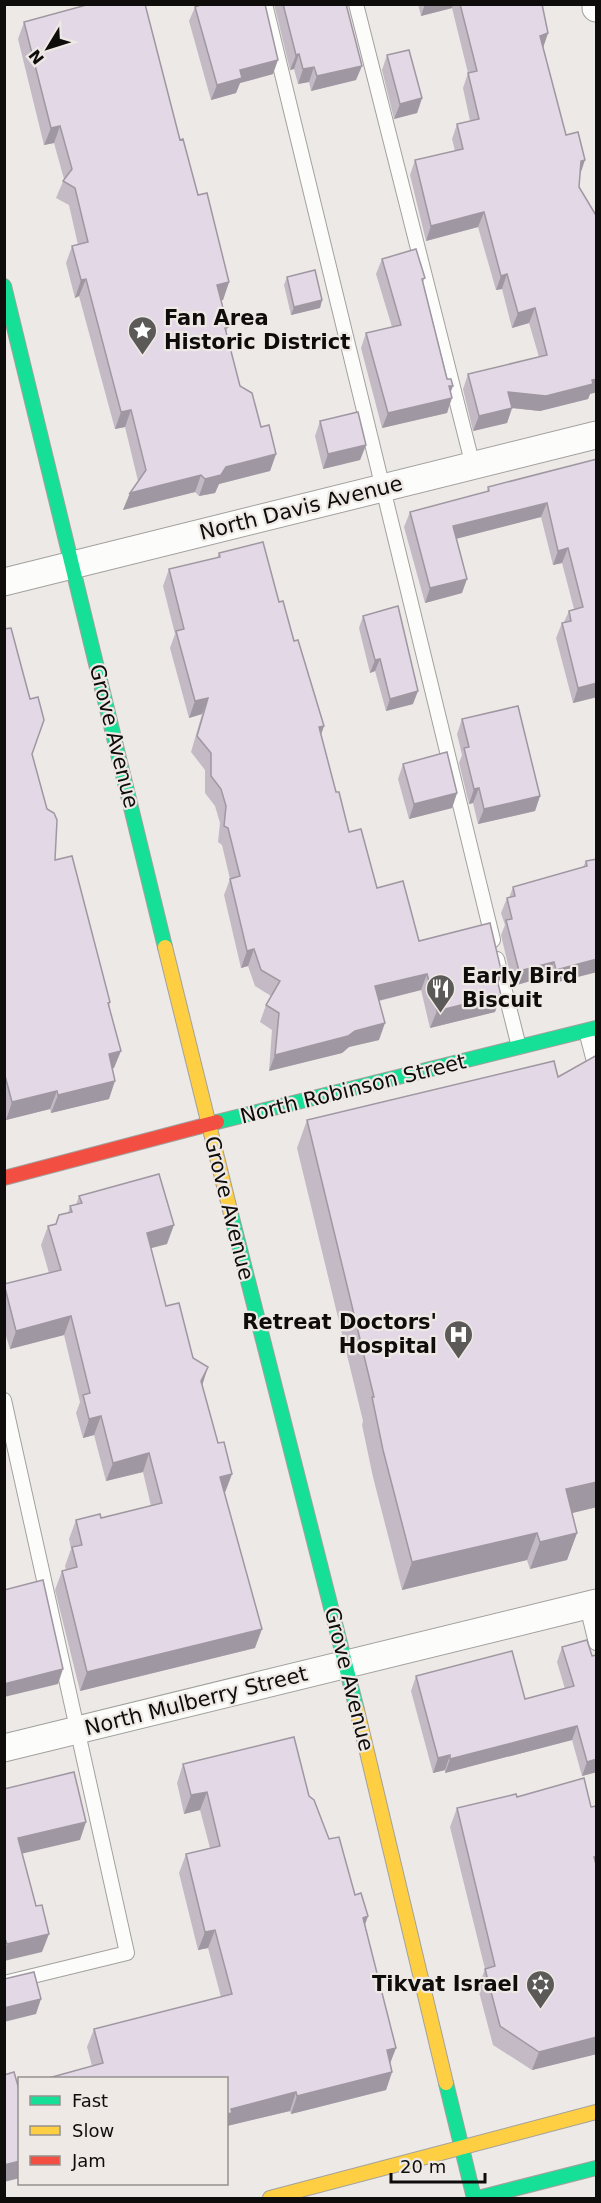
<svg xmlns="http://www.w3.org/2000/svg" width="601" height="2203" font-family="'DejaVu Sans',sans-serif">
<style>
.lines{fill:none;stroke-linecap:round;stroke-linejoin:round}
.lane-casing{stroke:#a3a19e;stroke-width:16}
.street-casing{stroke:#a3a19e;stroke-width:29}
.fast-casing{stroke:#a3a19e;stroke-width:16}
.slow-casing{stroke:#a3a19e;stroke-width:16}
.jam-casing{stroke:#a3a19e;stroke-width:16}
.lane{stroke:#fcfcfb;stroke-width:14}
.street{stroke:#fcfcfb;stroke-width:27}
.fast{stroke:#16e098;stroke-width:14}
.slow{stroke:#ffcf43;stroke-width:14}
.jam{stroke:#f24e42;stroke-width:14}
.wall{fill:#c3bac6}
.shaded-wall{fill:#9f97a1}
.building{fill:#e3d8e6;stroke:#9f97a1;stroke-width:1.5}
.labels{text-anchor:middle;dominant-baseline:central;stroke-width:4.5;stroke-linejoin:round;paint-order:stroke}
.poi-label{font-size:21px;font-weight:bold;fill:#0f0d0c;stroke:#eee9e4;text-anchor:start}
.street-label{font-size:21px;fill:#0f0d0c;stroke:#eee9e4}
</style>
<rect width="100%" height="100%" fill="#ece9e6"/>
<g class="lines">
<defs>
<path id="lane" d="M 265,4 L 493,940
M 356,4 L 473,466
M 497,959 L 519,1047
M 586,1031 L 596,1069
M 4,1400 L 127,1953 L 4,1983
M 587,1606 L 596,1643"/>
<path id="street" d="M 596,4 L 596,8
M 4,582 L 596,435
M 4,1748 L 596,1603"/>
<path id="fast" d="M 4,286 L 165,947
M 217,1122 L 596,1028
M 231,1214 L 357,1710
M 446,2083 L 474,2198
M 478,2198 L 596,2168"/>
<path id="slow" d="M 165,947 L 231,1214
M 357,1710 L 446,2083
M 270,2198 L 596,2112"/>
<path id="jam" d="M 4,1178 L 217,1122"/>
</defs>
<use href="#lane" class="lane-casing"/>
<use href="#street" class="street-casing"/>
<use href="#fast" class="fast-casing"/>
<use href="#slow" class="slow-casing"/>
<use href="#jam" class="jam-casing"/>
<use href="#lane" class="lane"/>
<use href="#street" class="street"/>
<use href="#fast" class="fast"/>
<use href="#slow" class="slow"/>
<use href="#jam" class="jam"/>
</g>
<path class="wall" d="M 274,4 L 346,4 L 356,80 L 311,91 L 309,82 L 298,84 L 294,69 L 290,70 Z
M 418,4 L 542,4 L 548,33 L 543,47 L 566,135 L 580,175 L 579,187 L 597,217 L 597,392 L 590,394 L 588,399 L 540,411 L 512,408 L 507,423 L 473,431 L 463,389 L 468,374 L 539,357 L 529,323 L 512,328 L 502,289 L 496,290 L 478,227 L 426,241 L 410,175 L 415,160 L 455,151 L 452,139 L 457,124 L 470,121 L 463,88 L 468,73 L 452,8 L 421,16 Z
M 195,7 L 273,74 L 240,83 L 236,93 L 211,100 L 189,21 Z
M 24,22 L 180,140 L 198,195 L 229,282 L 223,300 L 221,300 L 228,327 L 226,332 L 240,386 L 261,427 L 276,454 L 270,471 L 219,484 L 215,493 L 199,496 L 195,492 L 123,510 L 130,493 L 138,481 L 125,427 L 115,429 L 79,296 L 75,298 L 66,263 L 72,246 L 78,245 L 69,205 L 56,198 L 64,179 L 54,143 L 44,145 L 18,39 Z
M 387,55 L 422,98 L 417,113 L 394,119 L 382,70 Z
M 382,259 L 425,278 L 423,282 L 451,392 L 447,413 L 382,428 L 361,348 L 366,333 L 392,327 L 376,274 Z
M 287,277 L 322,300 L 320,308 L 291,315 L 284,285 Z
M 320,421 L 366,445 L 360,460 L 323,469 L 315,436 Z
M 597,459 L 597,697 L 573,703 L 556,638 L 562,623 L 564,622 L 569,611 L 574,609 L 562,563 L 553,565 L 541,517 L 456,538 L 462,593 L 425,603 L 404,527 L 410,512 L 487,492 L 488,487 Z
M 219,553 L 279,602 L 294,641 L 324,726 L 321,734 L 336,792 L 349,832 L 377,888 L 419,941 L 498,984 L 495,1012 L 430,1028 L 421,990 L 379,1001 L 379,1040 L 349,1047 L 342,1053 L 269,1071 L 272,1030 L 260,1022 L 266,1005 L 271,996 L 255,986 L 248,966 L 241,968 L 224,895 L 230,879 L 222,845 L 218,842 L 220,823 L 215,806 L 205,793 L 205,770 L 191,752 L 202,714 L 189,718 L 170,648 L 175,634 L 163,586 L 169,569 L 217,558 Z
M 363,616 L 413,704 L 386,711 L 375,671 L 370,673 L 359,628 Z
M 4,629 L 55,860 L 110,1002 L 109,1007 L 114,1068 L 112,1068 L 109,1099 L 51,1113 L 50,1109 L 6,1120 L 4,1114 Z
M 462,719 L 540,796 L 535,811 L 478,824 L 473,803 L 469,804 L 459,763 L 462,755 L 457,734 Z
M 403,764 L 457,793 L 452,808 L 409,819 L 398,779 Z
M 597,859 L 597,972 L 550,984 L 548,976 L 513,986 L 501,935 L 505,925 L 501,913 L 507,898 L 509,898 L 513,887 L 583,867 L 586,861 Z
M 597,1055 L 597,1507 L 572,1513 L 577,1533 L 567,1560 L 530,1569 L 527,1560 L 402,1590 L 373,1477 L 362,1425 L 363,1421 L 297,1148 L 307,1120 L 558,1077 Z
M 79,1196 L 167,1244 L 151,1248 L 166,1306 L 193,1358 L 202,1385 L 218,1443 L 232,1474 L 225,1493 L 255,1648 L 80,1691 L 55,1590 L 62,1571 L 66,1570 L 65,1566 L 71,1549 L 69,1539 L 76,1520 L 101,1518 L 151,1506 L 143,1472 L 106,1481 L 94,1435 L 83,1438 L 76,1413 L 80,1402 L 64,1335 L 10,1349 L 4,1330 L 4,1284 L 49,1273 L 41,1245 L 48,1226 L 56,1224 L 68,1213 L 70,1206 L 76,1205 Z
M 562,1647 L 592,1656 L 597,1655 L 597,1772 L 582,1776 L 572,1740 L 445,1773 L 445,1770 L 433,1773 L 411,1691 L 416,1676 L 525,1699 L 565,1689 L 557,1662 Z
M 183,1764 L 309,1796 L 355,1895 L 368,1916 L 365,1925 L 396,2048 L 390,2063 L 392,2072 L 386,2090 L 291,2114 L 290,2111 L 227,2126 L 92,2066 L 87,2047 L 94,2029 L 221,1997 L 208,1948 L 198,1950 L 179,1873 L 186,1854 L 210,1848 L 200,1810 L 184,1814 L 177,1783 Z
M 457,1808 L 597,2054 L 532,2070 L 493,2045 L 478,1988 L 485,1969 L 450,1827 Z"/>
<path class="shaded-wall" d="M 425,4 L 453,4 L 452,8 L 421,16 Z
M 548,33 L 543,48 L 540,36 Z
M 299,54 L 294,69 L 290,70 L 296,55 Z
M 278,60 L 273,74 L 240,83 L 236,93 L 211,100 L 217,85 L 240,70 Z
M 362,66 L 356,80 L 311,91 L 317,76 Z
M 314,67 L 309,82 L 298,84 L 303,69 Z
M 422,98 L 417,113 L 394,119 L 400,104 Z
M 60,126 L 54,143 L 44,145 L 51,128 Z
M 585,160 L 580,175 L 581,161 Z
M 484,212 L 478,227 L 426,241 L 431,226 Z
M 507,274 L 502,289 L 496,290 L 501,276 Z
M 86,279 L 79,296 L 75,298 L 81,280 Z
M 229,282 L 223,300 L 210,303 L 217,285 Z
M 322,300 L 320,308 L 291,315 L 294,307 Z
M 535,308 L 529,323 L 512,328 L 518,313 Z
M 597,379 L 597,392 L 590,394 L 588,399 L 540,411 L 512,408 L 507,423 L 473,431 L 479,416 L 508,392 Z
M 449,386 L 453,386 L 448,399 L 452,398 L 447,413 L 382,428 L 388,413 Z
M 131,410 L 125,427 L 115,429 L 121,412 Z
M 366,445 L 360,460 L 323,469 L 328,454 Z
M 276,454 L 270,471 L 219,484 L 215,493 L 199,496 L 205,479 L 226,467 Z
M 201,475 L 195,492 L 123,510 L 130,493 Z
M 547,503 L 541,517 L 448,541 L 453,526 Z
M 568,548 L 562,563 L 553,565 L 558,551 Z
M 467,579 L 462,593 L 425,603 L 430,588 Z
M 380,659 L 375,671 L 370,673 L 375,660 Z
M 597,683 L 597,697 L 573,703 L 578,688 Z
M 418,691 L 413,704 L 386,711 L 390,699 Z
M 208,698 L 202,714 L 189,718 L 195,701 Z
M 324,726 L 318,743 L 319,727 Z
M 479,788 L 473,803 L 469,804 L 474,789 Z
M 457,793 L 452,808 L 409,819 L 414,804 Z
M 540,796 L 535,811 L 478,824 L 484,809 Z
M 254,949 L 248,966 L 241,968 L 247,951 Z
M 597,959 L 597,972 L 550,984 L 556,970 Z
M 554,962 L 548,976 L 513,986 L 519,971 Z
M 427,974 L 421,990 L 369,1003 L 375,986 Z
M 502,974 L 496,990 L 496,976 Z
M 501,995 L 495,1012 L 430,1028 L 437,1011 Z
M 385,1023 L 379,1040 L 349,1047 L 342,1053 L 269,1071 L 275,1055 L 355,1031 Z
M 121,1051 L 114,1068 L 102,1071 L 109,1054 Z
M 115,1081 L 109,1099 L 51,1113 L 58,1095 Z
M 57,1091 L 50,1109 L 6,1120 L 12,1102 Z
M 174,1225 L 167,1244 L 140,1251 L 147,1233 Z
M 71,1316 L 64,1335 L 10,1349 L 16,1331 Z
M 208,1367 L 202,1386 L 201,1381 Z
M 101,1416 L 94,1435 L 83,1438 L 89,1419 Z
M 149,1453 L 143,1472 L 106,1481 L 113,1463 Z
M 232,1474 L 225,1492 L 214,1495 L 220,1477 Z
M 597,1482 L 597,1507 L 556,1517 L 566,1489 Z
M 537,1533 L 527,1560 L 402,1590 L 412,1562 Z
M 577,1533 L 567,1560 L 530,1569 L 540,1542 Z
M 262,1629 L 255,1648 L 80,1691 L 87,1672 Z
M 63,1669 L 58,1684 L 4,1697 L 4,1684 Z
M 577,1726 L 572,1740 L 445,1773 L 450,1759 Z
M 450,1755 L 445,1770 L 433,1773 L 438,1758 Z
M 597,1759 L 597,1772 L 582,1776 L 587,1762 Z
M 207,1792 L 200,1810 L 184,1814 L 191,1795 Z
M 86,1822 L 80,1840 L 12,1856 L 18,1838 Z
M 597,1856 L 597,1870 L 594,1857 Z
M 368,1916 L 361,1935 L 363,1918 Z
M 215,1930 L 208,1948 L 198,1950 L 205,1932 Z
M 49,1934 L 42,1952 L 4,1961 L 4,1950 L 7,1944 Z
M 41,1999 L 36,2014 L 4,2022 L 4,2008 Z
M 597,2037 L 597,2054 L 532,2070 L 539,2052 Z
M 396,2048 L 389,2066 L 387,2050 Z
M 392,2072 L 386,2090 L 291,2114 L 297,2096 Z
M 296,2092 L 290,2111 L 227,2126 L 226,2129 L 226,2114 L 231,2109 Z
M 20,2161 L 20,2178 L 4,2182 L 4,2165 Z"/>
<path class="building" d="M 90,4 L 145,4 L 180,140 L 183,139 L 198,195 L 207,193 L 229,282 L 217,285 L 228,327 L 225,328 L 240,386 L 252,393 L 261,427 L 269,425 L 276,454 L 226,467 L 221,475 L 205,479 L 201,475 L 130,493 L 146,470 L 131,410 L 121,412 L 86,279 L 81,280 L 72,246 L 88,242 L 75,188 L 63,181 L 72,169 L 60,126 L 51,128 L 24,22 Z
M 203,4 L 265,4 L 278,60 L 240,70 L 242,78 L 217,85 L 195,7 Z
M 283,4 L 346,4 L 362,66 L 317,76 L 314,67 L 303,69 L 299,54 L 296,55 Z
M 460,4 L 542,4 L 548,33 L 540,36 L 566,135 L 578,132 L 585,160 L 581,161 L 579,187 L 597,217 L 597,379 L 592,380 L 593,384 L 546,396 L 508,392 L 512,408 L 479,416 L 468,374 L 547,355 L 535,308 L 518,313 L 507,274 L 501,276 L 484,212 L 431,226 L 415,160 L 463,149 L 457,124 L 479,119 L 468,73 L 477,71 Z
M 409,50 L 422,98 L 400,104 L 387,55 Z
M 416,249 L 425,278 L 422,279 L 447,379 L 451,379 L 453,386 L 449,386 L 452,398 L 388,413 L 366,333 L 401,325 L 382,259 Z
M 315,270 L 322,300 L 294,307 L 287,277 Z
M 358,412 L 366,445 L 328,454 L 320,421 Z
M 597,459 L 597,683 L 578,688 L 562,623 L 571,621 L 569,611 L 583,607 L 568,548 L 558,551 L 547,503 L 453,526 L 467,579 L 430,588 L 410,512 L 489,491 L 488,487 Z
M 263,542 L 279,602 L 283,601 L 294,641 L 298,640 L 324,726 L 319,727 L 336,792 L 339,792 L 349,832 L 361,829 L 377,888 L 403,881 L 419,941 L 490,923 L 502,974 L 496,976 L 501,995 L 437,1011 L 427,974 L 375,986 L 385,1023 L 355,1031 L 348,1036 L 275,1055 L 279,1013 L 266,1005 L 280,981 L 261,970 L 254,949 L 247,951 L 230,879 L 240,876 L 228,828 L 224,826 L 226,806 L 221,789 L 211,776 L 211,753 L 197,736 L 208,698 L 195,701 L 176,631 L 184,629 L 169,569 L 220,557 L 219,553 Z
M 398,606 L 418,691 L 390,699 L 380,659 L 375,660 L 363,616 Z
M 11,628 L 30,699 L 38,697 L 44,720 L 32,754 L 47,809 L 54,813 L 57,820 L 55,860 L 72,856 L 110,1002 L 108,1003 L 121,1051 L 109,1054 L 115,1081 L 58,1095 L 57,1091 L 12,1102 L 4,1072 L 4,629 Z
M 518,706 L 540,796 L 484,809 L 479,788 L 474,789 L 464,748 L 469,747 L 462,719 Z
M 447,752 L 457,793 L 414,804 L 403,764 Z
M 597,859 L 597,959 L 556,970 L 554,962 L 519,971 L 506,920 L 512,919 L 507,898 L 515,896 L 513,887 L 587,866 L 586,861 Z
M 597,1055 L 597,1482 L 566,1489 L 577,1533 L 540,1542 L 537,1533 L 412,1562 L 383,1450 L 372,1397 L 374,1397 L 307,1120 L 554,1061 L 558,1077 Z
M 159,1174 L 174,1225 L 147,1233 L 166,1306 L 179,1303 L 193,1358 L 208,1367 L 201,1381 L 218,1443 L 224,1442 L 232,1474 L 220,1477 L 262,1629 L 87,1672 L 62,1571 L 77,1567 L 72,1547 L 82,1545 L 76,1520 L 100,1514 L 101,1518 L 162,1503 L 149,1453 L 113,1463 L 101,1416 L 89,1419 L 83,1395 L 90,1393 L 71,1316 L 16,1331 L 4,1284 L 61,1270 L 48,1226 L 56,1224 L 59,1215 L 72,1212 L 70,1206 L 82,1203 L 79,1196 Z
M 43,1580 L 63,1669 L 4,1684 L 4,1590 Z
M 587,1640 L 592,1656 L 597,1655 L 597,1759 L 587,1762 L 577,1726 L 450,1759 L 450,1755 L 438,1758 L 416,1676 L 512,1651 L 525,1699 L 574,1686 L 562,1647 Z
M 294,1737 L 309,1796 L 314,1800 L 329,1839 L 339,1837 L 355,1895 L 361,1893 L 368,1916 L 363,1918 L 396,2048 L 387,2050 L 392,2072 L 297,2096 L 296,2092 L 231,2109 L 232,2113 L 226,2114 L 226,2079 L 45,2079 L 103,2063 L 94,2029 L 232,1994 L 215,1930 L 205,1932 L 186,1854 L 220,1846 L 207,1792 L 191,1795 L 183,1764 Z
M 74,1772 L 86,1822 L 18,1838 L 36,1906 L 42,1905 L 49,1934 L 7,1944 L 4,1936 L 4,1789 Z
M 584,1778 L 591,1807 L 597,1806 L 597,1856 L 594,1857 L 597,1868 L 597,2037 L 539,2052 L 500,2026 L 485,1969 L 495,1966 L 457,1808 L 516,1794 L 517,1797 Z
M 34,1972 L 41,1999 L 4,2008 L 4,1979 Z
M 14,2072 L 18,2086 L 20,2085 L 20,2161 L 4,2165 L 4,2075 Z"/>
<defs>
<symbol id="sight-pin" viewBox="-11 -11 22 30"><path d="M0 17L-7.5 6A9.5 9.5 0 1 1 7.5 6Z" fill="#5c5a58" stroke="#eee9e4"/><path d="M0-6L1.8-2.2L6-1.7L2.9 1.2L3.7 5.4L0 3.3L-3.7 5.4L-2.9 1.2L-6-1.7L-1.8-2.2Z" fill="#fff"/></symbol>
<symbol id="restaurant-pin" viewBox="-11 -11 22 30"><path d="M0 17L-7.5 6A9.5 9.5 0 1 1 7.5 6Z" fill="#5c5a58" stroke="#eee9e4"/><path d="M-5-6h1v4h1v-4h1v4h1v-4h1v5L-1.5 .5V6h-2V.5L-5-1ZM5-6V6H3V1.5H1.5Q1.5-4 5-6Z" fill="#fff"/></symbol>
<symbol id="hospital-pin" viewBox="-11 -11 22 30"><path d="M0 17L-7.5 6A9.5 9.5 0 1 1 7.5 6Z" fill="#5c5a58" stroke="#eee9e4"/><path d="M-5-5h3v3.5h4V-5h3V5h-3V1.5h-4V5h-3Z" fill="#fff"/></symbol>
<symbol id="synagogue-pin" viewBox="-11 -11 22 30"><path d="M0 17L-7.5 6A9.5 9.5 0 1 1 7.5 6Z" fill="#5c5a58" stroke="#eee9e4"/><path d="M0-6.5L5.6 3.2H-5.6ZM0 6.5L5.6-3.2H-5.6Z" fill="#fff"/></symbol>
</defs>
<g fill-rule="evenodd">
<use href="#sight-pin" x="126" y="314" width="33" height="45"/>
<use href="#restaurant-pin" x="424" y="972" width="33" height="45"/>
<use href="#hospital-pin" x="442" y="1318" width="33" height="45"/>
<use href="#synagogue-pin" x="524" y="1968" width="33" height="45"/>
</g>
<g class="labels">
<g class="poi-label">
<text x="164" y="318">Fan Area<tspan x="164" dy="24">Historic District</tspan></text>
<text x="462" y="976">Early Bird<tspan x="462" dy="24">Biscuit</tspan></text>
<text x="437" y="1322" text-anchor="end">Retreat Doctors'<tspan x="437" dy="24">Hospital</tspan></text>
<text x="519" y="1984" text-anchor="end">Tikvat Israel</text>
</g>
<g class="street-label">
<text transform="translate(301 508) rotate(-14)">North Davis Avenue</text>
<text transform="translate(114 736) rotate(76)">Grove Avenue</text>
<text transform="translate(353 1089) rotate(-14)">North Robinson Street</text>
<text transform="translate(229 1208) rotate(76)">Grove Avenue</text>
<text transform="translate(349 1679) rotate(76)">Grove Avenue</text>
<text transform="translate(196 1701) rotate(-14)">North Mulberry Street</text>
</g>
</g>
<rect width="601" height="2203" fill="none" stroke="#0f0d0c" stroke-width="12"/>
<rect x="18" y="2077" width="210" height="108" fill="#eee9e4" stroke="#95918e" stroke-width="1.5"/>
<rect x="30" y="2096" width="30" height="9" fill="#16e098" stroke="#95918e" stroke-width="1.5"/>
<text x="72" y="2107" font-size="18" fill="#0f0d0c">Fast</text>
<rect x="30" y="2126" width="30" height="9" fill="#ffcf43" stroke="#95918e" stroke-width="1.5"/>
<text x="72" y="2137" font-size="18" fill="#0f0d0c">Slow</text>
<rect x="30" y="2156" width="30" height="9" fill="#f24e42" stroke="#95918e" stroke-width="1.5"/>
<text x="72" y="2167" font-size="18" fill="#0f0d0c">Jam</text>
<g transform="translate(48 48) rotate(232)" stroke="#eee9e4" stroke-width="4.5" paint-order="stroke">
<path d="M0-4.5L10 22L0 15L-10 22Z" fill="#0f0d0c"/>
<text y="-9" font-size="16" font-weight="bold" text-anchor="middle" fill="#0f0d0c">N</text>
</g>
<path d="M391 2173v9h94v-9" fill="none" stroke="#0f0d0c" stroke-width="3"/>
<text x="400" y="2173" font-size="18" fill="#0f0d0c" stroke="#eee9e4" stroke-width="4.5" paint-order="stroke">20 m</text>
</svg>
